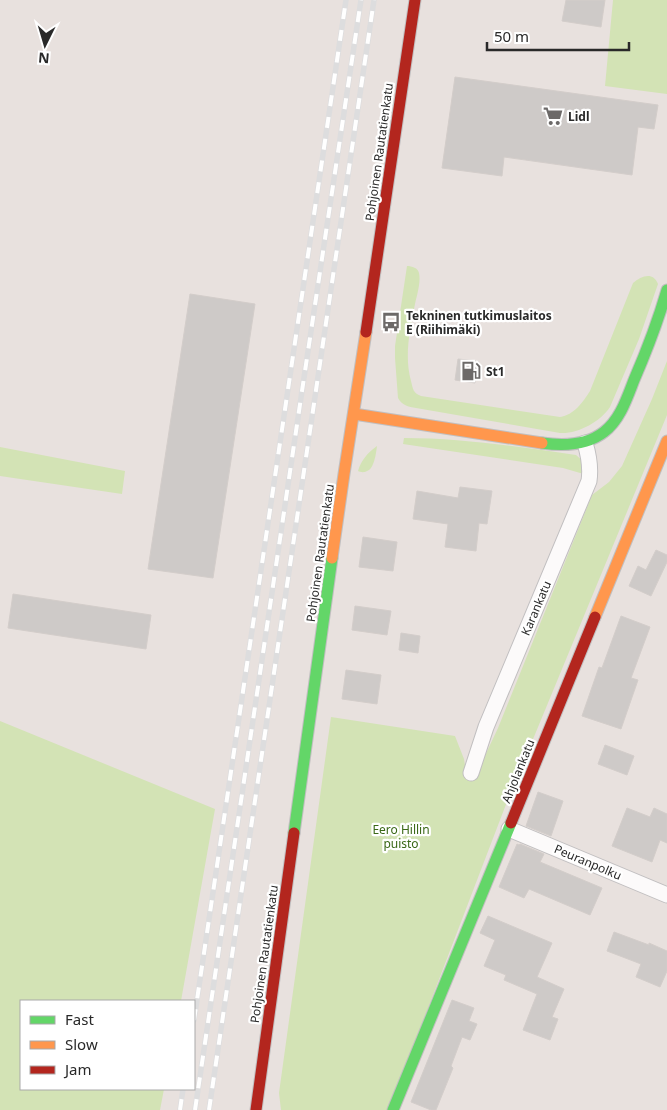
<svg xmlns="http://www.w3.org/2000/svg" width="667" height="1110" font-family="'Noto Sans',sans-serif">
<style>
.green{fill:#d3e3b5}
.building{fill:#cecac8;stroke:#d3cdca}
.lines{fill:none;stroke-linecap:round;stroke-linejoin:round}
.street-casing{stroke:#c1bfc0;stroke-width:17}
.fast-casing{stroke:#c1bfc0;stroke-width:13}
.slow-casing{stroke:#c1bfc0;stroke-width:13}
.jam-casing{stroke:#c1bfc0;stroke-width:13}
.street{stroke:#fcfafa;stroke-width:15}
.fast{stroke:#63d668;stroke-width:11}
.slow{stroke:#ff974d;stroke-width:11}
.jam{stroke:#b3261e;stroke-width:11}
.rail-casing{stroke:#ddddde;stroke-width:5.5}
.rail{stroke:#fff;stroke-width:4;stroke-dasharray:11;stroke-linecap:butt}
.labels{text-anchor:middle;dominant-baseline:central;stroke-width:4.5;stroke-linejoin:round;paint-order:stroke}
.poi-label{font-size:12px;font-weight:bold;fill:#292929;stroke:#fff;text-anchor:start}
.street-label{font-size:12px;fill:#292929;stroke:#fff}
.park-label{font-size:12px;fill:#3a6817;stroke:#fff}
</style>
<rect width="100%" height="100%" fill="#e8e1de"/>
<path class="green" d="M 613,0 L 667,0 L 667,94 L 605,86 Z
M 407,266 C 412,266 418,268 419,273 C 421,282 417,295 415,304 C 410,329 404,356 411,381 C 413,389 413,393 421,396 L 560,417 C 574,415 583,402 590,391 L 633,283 C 641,276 653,271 658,284 L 639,339 L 610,407 C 600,422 578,434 560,433 L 416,408 C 408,407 402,405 398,398 L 395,358 L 395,346 Z
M 667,361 L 667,415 L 505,807 L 389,1110 L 281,1110 L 279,1093 L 331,717 L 455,736 L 464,759 L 467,778 L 473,781 L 498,728 L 592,495 L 609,482 L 622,466 L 652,399 Z
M 404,438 C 462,438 519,447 576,455 L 584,462 L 587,475 L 563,468 L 403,444 Z
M 377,446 C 376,454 374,469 367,471 C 364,473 360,472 358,471 C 361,461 367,453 377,446 Z
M 0,447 L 125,471 L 122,494 L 0,476 Z
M 0,721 L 215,809 L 181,1001 L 21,1001 L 21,1089 L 164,1089 L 160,1110 L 0,1110 Z"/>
<path class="building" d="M 566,0 L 605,0 L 601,27 L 562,21 Z
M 455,77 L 658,105 L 654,129 L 638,127 L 632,175 L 504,157 L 502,176 L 442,168 Z
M 190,294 L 255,304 L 213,578 L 148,569 Z
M 458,359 L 478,361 L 475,383 L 455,380 Z
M 460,487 L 492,491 L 487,524 L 479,523 L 476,551 L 445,547 L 448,524 L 413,519 L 417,491 L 458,498 Z
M 363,537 L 397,542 L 393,571 L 359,567 Z
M 656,550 L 667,555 L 667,562 L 651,596 L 629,586 L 638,566 L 646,570 Z
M 13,594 L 151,615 L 146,649 L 8,628 Z
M 355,606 L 391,611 L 387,635 L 352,630 Z
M 621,616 L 650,627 L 631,678 L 638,680 L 621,729 L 582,716 L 599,667 L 602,668 Z
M 401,633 L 420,636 L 418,653 L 399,650 Z
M 346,670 L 381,675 L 377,704 L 342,699 Z
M 605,745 L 634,756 L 627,775 L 598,764 Z
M 538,792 L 563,801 L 551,836 L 526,826 Z
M 627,808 L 650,817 L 654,808 L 667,814 L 667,843 L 660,840 L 652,862 L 612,846 Z
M 517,844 L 519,845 L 520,844 L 544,854 L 540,862 L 602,888 L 590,915 L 529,889 L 524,898 L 499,887 Z
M 488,916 L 552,943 L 537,977 L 564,989 L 552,1017 L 558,1019 L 550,1040 L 523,1030 L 537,994 L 504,980 L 506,975 L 484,966 L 495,940 L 480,933 Z
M 614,932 L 649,945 L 649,943 L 667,951 L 667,971 L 660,987 L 636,977 L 641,964 L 607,951 Z
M 452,1000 L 474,1008 L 469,1021 L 477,1024 L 470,1040 L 462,1037 L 451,1066 L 453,1068 L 436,1110 L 431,1110 L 411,1102 Z"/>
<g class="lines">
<defs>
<path id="street" d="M 471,773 L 486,727 L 589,481 C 591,467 589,456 585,443
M 509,829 L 667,895"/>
<path id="fast" d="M 542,443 C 563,446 586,446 604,432 C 620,420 627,398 634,380 C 647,350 658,321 667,290
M 294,833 L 332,558
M 393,1110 L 511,823"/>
<path id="slow" d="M 354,414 L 542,443
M 332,558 L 344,474 L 366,332
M 595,617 L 667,441"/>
<path id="jam" d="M 366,332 L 415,0
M 511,823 L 595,617
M 256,1110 L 294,833"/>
</defs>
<use href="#street" class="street-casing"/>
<use href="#fast" class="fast-casing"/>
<use href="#slow" class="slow-casing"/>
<use href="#jam" class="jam-casing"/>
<use href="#street" class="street"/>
<use href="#fast" class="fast"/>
<use href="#slow" class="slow"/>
<use href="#jam" class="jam"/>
<defs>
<path id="rail" d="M 194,1020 L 346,0
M 180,1110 L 183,1089
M 195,1110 L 302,391 L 361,0
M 209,1110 L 374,0"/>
</defs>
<use href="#rail" class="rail-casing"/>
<use href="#rail" class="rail"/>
</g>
<defs>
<symbol id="supermarket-bare" viewBox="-9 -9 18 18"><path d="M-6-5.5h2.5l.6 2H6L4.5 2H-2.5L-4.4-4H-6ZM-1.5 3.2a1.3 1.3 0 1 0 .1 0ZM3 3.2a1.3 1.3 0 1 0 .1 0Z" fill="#6c6968" stroke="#fff" stroke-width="2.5" paint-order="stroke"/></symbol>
<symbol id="bus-bare" viewBox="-9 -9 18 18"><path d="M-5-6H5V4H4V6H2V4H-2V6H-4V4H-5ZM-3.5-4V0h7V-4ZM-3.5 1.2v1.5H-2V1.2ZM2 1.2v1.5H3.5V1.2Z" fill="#6c6968" stroke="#fff" stroke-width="2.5" paint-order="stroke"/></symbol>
<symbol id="fuel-bare" viewBox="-9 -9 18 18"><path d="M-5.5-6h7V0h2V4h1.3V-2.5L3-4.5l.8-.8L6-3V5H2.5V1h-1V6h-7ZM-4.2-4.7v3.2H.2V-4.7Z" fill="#6c6968" stroke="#fff" stroke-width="2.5" paint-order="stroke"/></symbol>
</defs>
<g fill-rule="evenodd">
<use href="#supermarket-bare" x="539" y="102" width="28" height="28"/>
<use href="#bus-bare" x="377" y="308" width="28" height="28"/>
<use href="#fuel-bare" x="457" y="357" width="28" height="28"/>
</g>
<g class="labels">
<g class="poi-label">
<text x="568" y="116">Lidl</text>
<text x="406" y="315">Tekninen tutkimuslaitos<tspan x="406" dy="14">E (Riihimäki)</tspan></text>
<text x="486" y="371">St1</text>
</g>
<g class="street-label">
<text transform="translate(379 152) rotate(-82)">Pohjoinen Rautatienkatu</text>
<text transform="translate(320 553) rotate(-82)">Pohjoinen Rautatienkatu</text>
<text transform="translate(536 608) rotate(-67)">Karankatu</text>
<text transform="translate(518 771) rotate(-68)">Ahjolankatu</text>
<text transform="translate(588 862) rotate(23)">Peuranpolku</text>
<text transform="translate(264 954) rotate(-82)">Pohjoinen Rautatienkatu</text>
</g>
<g class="park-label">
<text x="401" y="829">Eero Hillin<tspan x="401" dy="14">puisto</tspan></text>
</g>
</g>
<rect x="20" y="1000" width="175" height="90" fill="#ffffff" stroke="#a9a9a9"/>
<rect x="30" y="1016" width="25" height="8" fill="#63d668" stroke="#a9a9a9"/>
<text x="65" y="1025" font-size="15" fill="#292929">Fast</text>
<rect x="30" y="1041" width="25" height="8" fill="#ff974d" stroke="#a9a9a9"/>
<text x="65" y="1050" font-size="15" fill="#292929">Slow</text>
<rect x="30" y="1066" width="25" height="8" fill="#b3261e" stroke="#a9a9a9"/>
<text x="65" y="1075" font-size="15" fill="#292929">Jam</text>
<g transform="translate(45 45) rotate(185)" stroke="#ffffff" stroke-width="4" paint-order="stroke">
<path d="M0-4L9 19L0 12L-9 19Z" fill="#292929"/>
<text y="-8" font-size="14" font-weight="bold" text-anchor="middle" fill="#292929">N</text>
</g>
<path d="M487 42v8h142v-8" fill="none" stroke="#292929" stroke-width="2.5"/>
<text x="494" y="42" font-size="15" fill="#292929" stroke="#ffffff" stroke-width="4" paint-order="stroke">50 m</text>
</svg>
